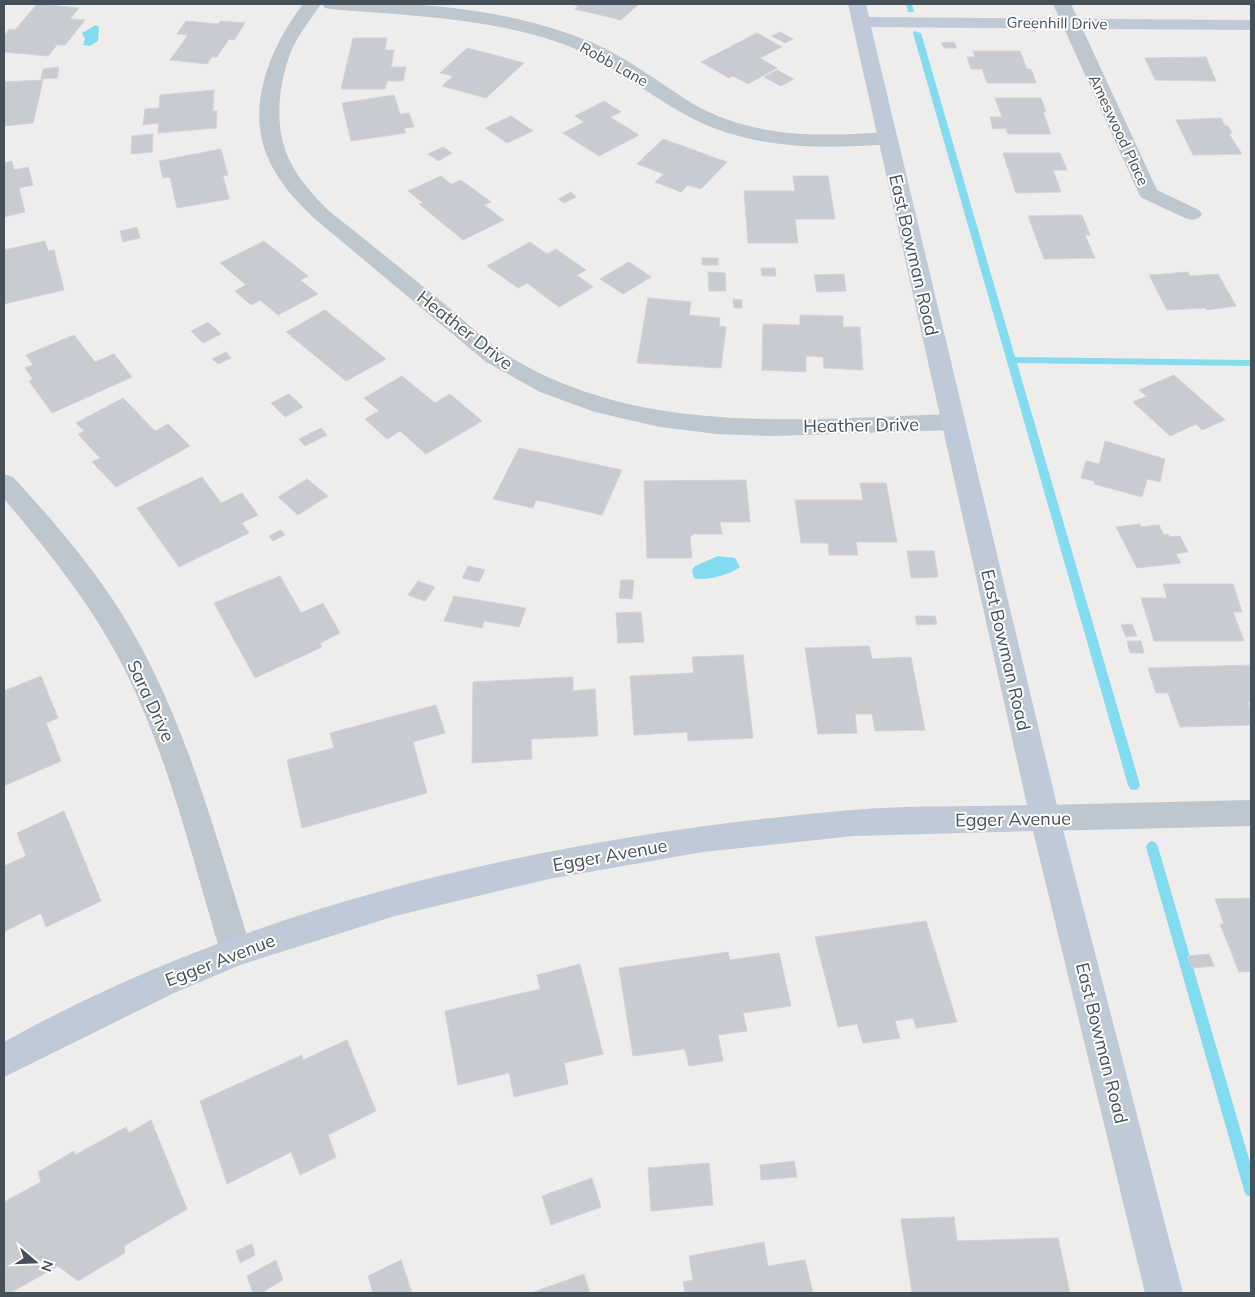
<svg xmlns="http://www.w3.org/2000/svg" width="1255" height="1297" font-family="Mulish,sans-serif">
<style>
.water{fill:#83dbef}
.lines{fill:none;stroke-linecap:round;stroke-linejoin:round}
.stream{fill:#83dbef;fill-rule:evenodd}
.building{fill:#c9cbd2;stroke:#d0d3d9}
.street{fill:#bcc7d0;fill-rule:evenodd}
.secondary{fill:#becad7;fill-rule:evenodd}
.labels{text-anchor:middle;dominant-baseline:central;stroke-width:4;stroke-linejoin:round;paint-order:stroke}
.far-street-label{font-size:15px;fill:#44505a;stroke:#fff}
.street-label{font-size:18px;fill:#44505a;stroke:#fff}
</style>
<rect width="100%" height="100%" fill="#efecec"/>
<path class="water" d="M 96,25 L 99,27 L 98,41 L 90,46 L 83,45 L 85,39 L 82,33 Z
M 718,556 L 735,558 L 740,567 C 732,574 704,582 694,578 L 692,570 L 695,566 Z"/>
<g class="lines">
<path class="stream" d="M 906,4 L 912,4 L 914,12 L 908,12 Z
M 914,31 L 921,33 L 1015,357 L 1251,360 L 1251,366 L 1017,363 L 1140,785 L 1138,789 L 1134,790 L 1130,789 L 1128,785 L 913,33 Z
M 1152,841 L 1156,843 L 1158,847 L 1251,1166 L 1251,1197 L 1246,1195 L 1244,1190 L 1146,847 L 1148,843 Z"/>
</g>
<path class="building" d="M 37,4 L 79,8 L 70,19 L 85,20 L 65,45 L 57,45 L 48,56 L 4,52 L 4,36 L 9,29 L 15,30 Z
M 570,4 L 639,4 L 621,20 L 575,9 L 579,6 Z
M 186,21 L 218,24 L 221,21 L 245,23 L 234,40 L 229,39 L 217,57 L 212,57 L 207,64 L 170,60 L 188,35 L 177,34 Z
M 780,32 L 793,39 L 785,43 L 772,36 Z
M 757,33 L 782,47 L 760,58 L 777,68 L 748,84 L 733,76 L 729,78 L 701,62 Z
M 353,38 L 387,38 L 385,50 L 394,50 L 391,67 L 406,67 L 403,81 L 387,81 L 385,89 L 341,89 Z
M 954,42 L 957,48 L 944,48 L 941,43 Z
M 467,48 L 502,57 L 524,63 L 486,98 L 442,86 L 453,76 L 440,73 Z
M 973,51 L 1020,51 L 1027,69 L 1031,69 L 1036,83 L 987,83 L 982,69 L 971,69 L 967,57 L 975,57 Z
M 1206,57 L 1216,81 L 1155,80 L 1145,58 Z
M 59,67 L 57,78 L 41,79 L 43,69 Z
M 777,70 L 794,79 L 781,86 L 764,77 Z
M 43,80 L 33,123 L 4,126 L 4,82 Z
M 214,90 L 213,111 L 217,111 L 216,128 L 158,133 L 159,123 L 143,125 L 145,109 L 159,108 L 160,95 Z
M 394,95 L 400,114 L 409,113 L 414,127 L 404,128 L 406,133 L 351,141 L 342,103 Z
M 995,98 L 1041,98 L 1046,112 L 1043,112 L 1051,134 L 1008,134 L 1006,128 L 993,129 L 990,117 L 1002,117 Z
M 604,101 L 621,112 L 610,117 L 639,135 L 599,156 L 563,133 L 584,122 L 575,116 Z
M 511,116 L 533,131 L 507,143 L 485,128 Z
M 1221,118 L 1225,126 L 1228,126 L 1232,133 L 1229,134 L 1242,154 L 1193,155 L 1176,120 Z
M 153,134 L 152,152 L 131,154 L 132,136 Z
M 663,139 L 727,162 L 701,189 L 688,185 L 681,192 L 655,182 L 664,174 L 637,164 Z
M 443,147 L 452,153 L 438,161 L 428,154 Z
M 221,149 L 228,175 L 223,176 L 229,199 L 177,208 L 170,177 L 163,178 L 159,161 Z
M 1003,153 L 1060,153 L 1067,170 L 1053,170 L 1061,192 L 1016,193 Z
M 12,161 L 14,170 L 28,167 L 33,185 L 19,188 L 25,212 L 4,217 L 4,163 Z
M 441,176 L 451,184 L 461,180 L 491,202 L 484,205 L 504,220 L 463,240 L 419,204 L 423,203 L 408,191 Z
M 793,176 L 828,176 L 835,219 L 795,219 L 798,243 L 748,243 L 744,191 L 795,191 Z
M 571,192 L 576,197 L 564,203 L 558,199 Z
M 1082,215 L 1090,235 L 1085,235 L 1095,258 L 1044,259 L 1028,216 Z
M 137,227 L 140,238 L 123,242 L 120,231 Z
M 45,241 L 48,251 L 54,250 L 64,290 L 4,304 L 4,250 Z
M 264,241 L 308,276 L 300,280 L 318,294 L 278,315 L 260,300 L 251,305 L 235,291 L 246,285 L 220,263 Z
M 530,242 L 547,254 L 556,249 L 586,270 L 577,275 L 593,287 L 559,307 L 527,283 L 518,288 L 487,266 Z
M 702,258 L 718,258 L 718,265 L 702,265 Z
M 629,262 L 651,277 L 623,294 L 600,279 Z
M 761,268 L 775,268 L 776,276 L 762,276 Z
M 708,272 L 725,273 L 726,291 L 709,291 Z
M 1188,272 L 1190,276 L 1218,274 L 1236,306 L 1207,310 L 1205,308 L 1167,310 L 1149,275 Z
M 844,274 L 846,291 L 817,292 L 814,275 Z
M 648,298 L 691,302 L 689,315 L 720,318 L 719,326 L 726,327 L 721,368 L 637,363 Z
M 733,299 L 742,300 L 742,308 L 734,308 Z
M 325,310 L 386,359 L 346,381 L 286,332 Z
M 800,315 L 843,316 L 843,327 L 860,327 L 863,370 L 824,368 L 823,357 L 806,356 L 806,372 L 762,370 L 763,324 L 800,325 Z
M 208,322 L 221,334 L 203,343 L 191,331 Z
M 74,335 L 95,362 L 114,354 L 132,377 L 52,413 L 29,381 L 33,379 L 25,368 L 33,365 L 26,355 Z
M 226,352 L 231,358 L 218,364 L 212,359 Z
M 1174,375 L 1225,420 L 1202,430 L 1196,424 L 1170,436 L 1133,402 L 1147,396 L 1139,390 Z
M 402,376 L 435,403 L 450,394 L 482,421 L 426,454 L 400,431 L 387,439 L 365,419 L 379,411 L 364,398 Z
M 289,394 L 303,407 L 285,417 L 271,403 Z
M 123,398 L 155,431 L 168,424 L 190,446 L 116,487 L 92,462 L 100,458 L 78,434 L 84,431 L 76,423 Z
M 321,428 L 327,435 L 305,446 L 299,439 Z
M 1105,441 L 1165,459 L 1160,482 L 1147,479 L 1142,497 L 1094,484 L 1095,481 L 1081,478 L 1086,461 L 1099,464 Z
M 519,448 L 622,470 L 602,515 L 536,500 L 533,508 L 493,499 Z
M 202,477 L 221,503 L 242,493 L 258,515 L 242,523 L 249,533 L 179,567 L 137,508 Z
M 307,479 L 328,496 L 298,515 L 278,497 Z
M 746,480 L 750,522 L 720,522 L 722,534 L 694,534 L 690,537 L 692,558 L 647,558 L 644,481 Z
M 860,483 L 886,483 L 897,542 L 856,542 L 858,555 L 829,555 L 828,543 L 801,543 L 795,500 L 863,500 Z
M 1140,524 L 1141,527 L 1159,525 L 1164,535 L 1168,534 L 1170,537 L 1180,536 L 1188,552 L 1176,554 L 1181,563 L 1137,568 L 1116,527 Z
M 281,530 L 285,535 L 273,541 L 269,536 Z
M 907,551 L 934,551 L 938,577 L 911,578 Z
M 468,566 L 485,570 L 479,582 L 462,578 Z
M 280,576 L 301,613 L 323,603 L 340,633 L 320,643 L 322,647 L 255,678 L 214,603 Z
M 621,580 L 634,580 L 632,599 L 619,598 Z
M 418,581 L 435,587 L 425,601 L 408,595 Z
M 1163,584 L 1233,584 L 1242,612 L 1233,612 L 1244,641 L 1154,641 L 1141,598 L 1167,598 Z
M 454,596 L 526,608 L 519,627 L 484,621 L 482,628 L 444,621 Z
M 641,612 L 644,642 L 618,643 L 616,613 Z
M 915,616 L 935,616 L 937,624 L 917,625 Z
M 1132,624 L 1137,636 L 1126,637 L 1121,625 Z
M 1127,641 L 1141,641 L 1144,653 L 1130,653 Z
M 869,646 L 872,659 L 911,657 L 925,730 L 875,731 L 872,714 L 855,714 L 857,733 L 818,734 L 805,648 Z
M 743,655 L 753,738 L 688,741 L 687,732 L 634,735 L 630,676 L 694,673 L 692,657 Z
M 1251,665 L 1251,702 L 1248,702 L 1251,712 L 1251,725 L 1180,727 L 1168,693 L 1156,693 L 1148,668 Z
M 41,676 L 58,718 L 46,723 L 61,761 L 4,786 L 4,691 Z
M 573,677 L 573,691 L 595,689 L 598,736 L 531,739 L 532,759 L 472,763 L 473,682 Z
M 436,705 L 445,733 L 413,742 L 427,793 L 302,828 L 287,760 L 334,748 L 330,733 Z
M 64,811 L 101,901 L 46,927 L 41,913 L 4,932 L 4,866 L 26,856 L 17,833 Z
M 1251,898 L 1251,971 L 1239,972 L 1220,924 L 1224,924 L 1215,899 Z
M 926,921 L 957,1022 L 916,1028 L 913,1018 L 895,1021 L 900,1038 L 863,1043 L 857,1024 L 838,1027 L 815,937 Z
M 728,952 L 730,960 L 779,953 L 791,1006 L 743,1013 L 747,1031 L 718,1035 L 723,1061 L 689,1066 L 685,1049 L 633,1056 L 619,968 Z
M 1209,954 L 1214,966 L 1192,968 L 1187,956 Z
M 580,964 L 603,1054 L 564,1063 L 568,1084 L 514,1097 L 509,1073 L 458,1085 L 445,1011 L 540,989 L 537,975 Z
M 347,1040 L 376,1111 L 328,1135 L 336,1157 L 300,1175 L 291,1152 L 227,1184 L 200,1101 L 302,1055 L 303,1060 Z
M 151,1120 L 187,1209 L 124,1246 L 125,1253 L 78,1281 L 58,1266 L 10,1293 L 4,1293 L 4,1202 L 41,1182 L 38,1172 L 74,1151 L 75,1155 L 126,1127 L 129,1133 Z
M 794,1161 L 797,1177 L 761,1180 L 760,1165 Z
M 709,1163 L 713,1205 L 651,1211 L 648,1168 Z
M 592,1178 L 601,1207 L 551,1225 L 542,1196 Z
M 954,1217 L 957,1241 L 1058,1238 L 1070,1293 L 912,1293 L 901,1219 Z
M 764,1242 L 768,1266 L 805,1260 L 813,1293 L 685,1293 L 683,1282 L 693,1280 L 689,1256 Z
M 252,1244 L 255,1255 L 240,1263 L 236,1251 Z
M 276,1260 L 283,1280 L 261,1293 L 253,1293 L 247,1276 Z
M 401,1260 L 412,1293 L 373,1293 L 368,1276 Z
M 584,1274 L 590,1293 L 531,1293 Z"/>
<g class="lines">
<path class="street" d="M 303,4 L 321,4 C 313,16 304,27 297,39 C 279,73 272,124 289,159 C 298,179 313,195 329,211 C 368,242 408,274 447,306 C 465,321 483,339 502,352 C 635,438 802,419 952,414 L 960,416 L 964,422 L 960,428 L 952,430 L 774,436 L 717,434 L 660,427 L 595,412 L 540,392 L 486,362 L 315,219 C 297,202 278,182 268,158 C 245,106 271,46 303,4 Z
M 322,4 C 410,0 509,8 591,42 C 629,58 660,84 695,105 C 754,138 822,137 887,132 L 894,134 L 897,138 L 894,142 L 887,144 C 818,150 746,149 684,114 C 642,91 608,60 563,44 C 488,17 409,16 331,9 L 325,8 Z
M 1053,4 L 1071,4 L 1157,190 L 1199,210 L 1202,214 L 1199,218 L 1192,220 L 1185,218 L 1142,198 L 1139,194 Z
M 4,474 L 13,477 C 47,514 80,552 109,594 C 182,701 213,829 252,951 L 247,962 L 236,966 L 225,962 L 220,951 C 192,857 169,760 126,672 C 94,608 50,553 4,499 Z
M 1251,800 L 1251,826 L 1045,831 L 1034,827 L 1030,818 L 1034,809 L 1045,805 Z"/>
<path class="secondary" d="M 848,4 L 866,4 L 869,17 L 1251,20 L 1251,30 L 871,27 L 1060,818 L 1183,1293 L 1145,1293 L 1033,831 L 854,836 L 703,852 L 549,879 L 395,916 L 240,965 L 172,994 L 4,1077 L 4,1042 C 258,900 563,835 851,810 C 909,805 969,807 1027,805 Z"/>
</g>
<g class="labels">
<g class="far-street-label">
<text transform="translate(1057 23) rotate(1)">Greenhill Drive</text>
<text transform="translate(614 64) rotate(29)">Robb Lane</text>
<text transform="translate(1119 130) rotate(65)">Ameswood Place</text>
</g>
<g class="street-label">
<text transform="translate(914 255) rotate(77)">East Bowman Road</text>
<text transform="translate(465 330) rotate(38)">Heather Drive</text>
<text transform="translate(861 425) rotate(-1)">Heather Drive</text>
<text transform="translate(1006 650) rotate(77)">East Bowman Road</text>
<text transform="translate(151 701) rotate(65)">Sara Drive</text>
<text transform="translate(1013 819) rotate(-1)">Egger Avenue</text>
<text transform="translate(610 855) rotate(-10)">Egger Avenue</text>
<text transform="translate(220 960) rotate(-21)">Egger Avenue</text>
<text transform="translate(1102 1043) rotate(76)">East Bowman Road</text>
</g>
</g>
<rect width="1255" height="1297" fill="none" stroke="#44505a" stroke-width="10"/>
<g transform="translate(35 1262) rotate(109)" stroke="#ffffff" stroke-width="4" paint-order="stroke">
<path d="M0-4L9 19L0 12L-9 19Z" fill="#44505a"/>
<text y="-8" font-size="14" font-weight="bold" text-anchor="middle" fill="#44505a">N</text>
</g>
</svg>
